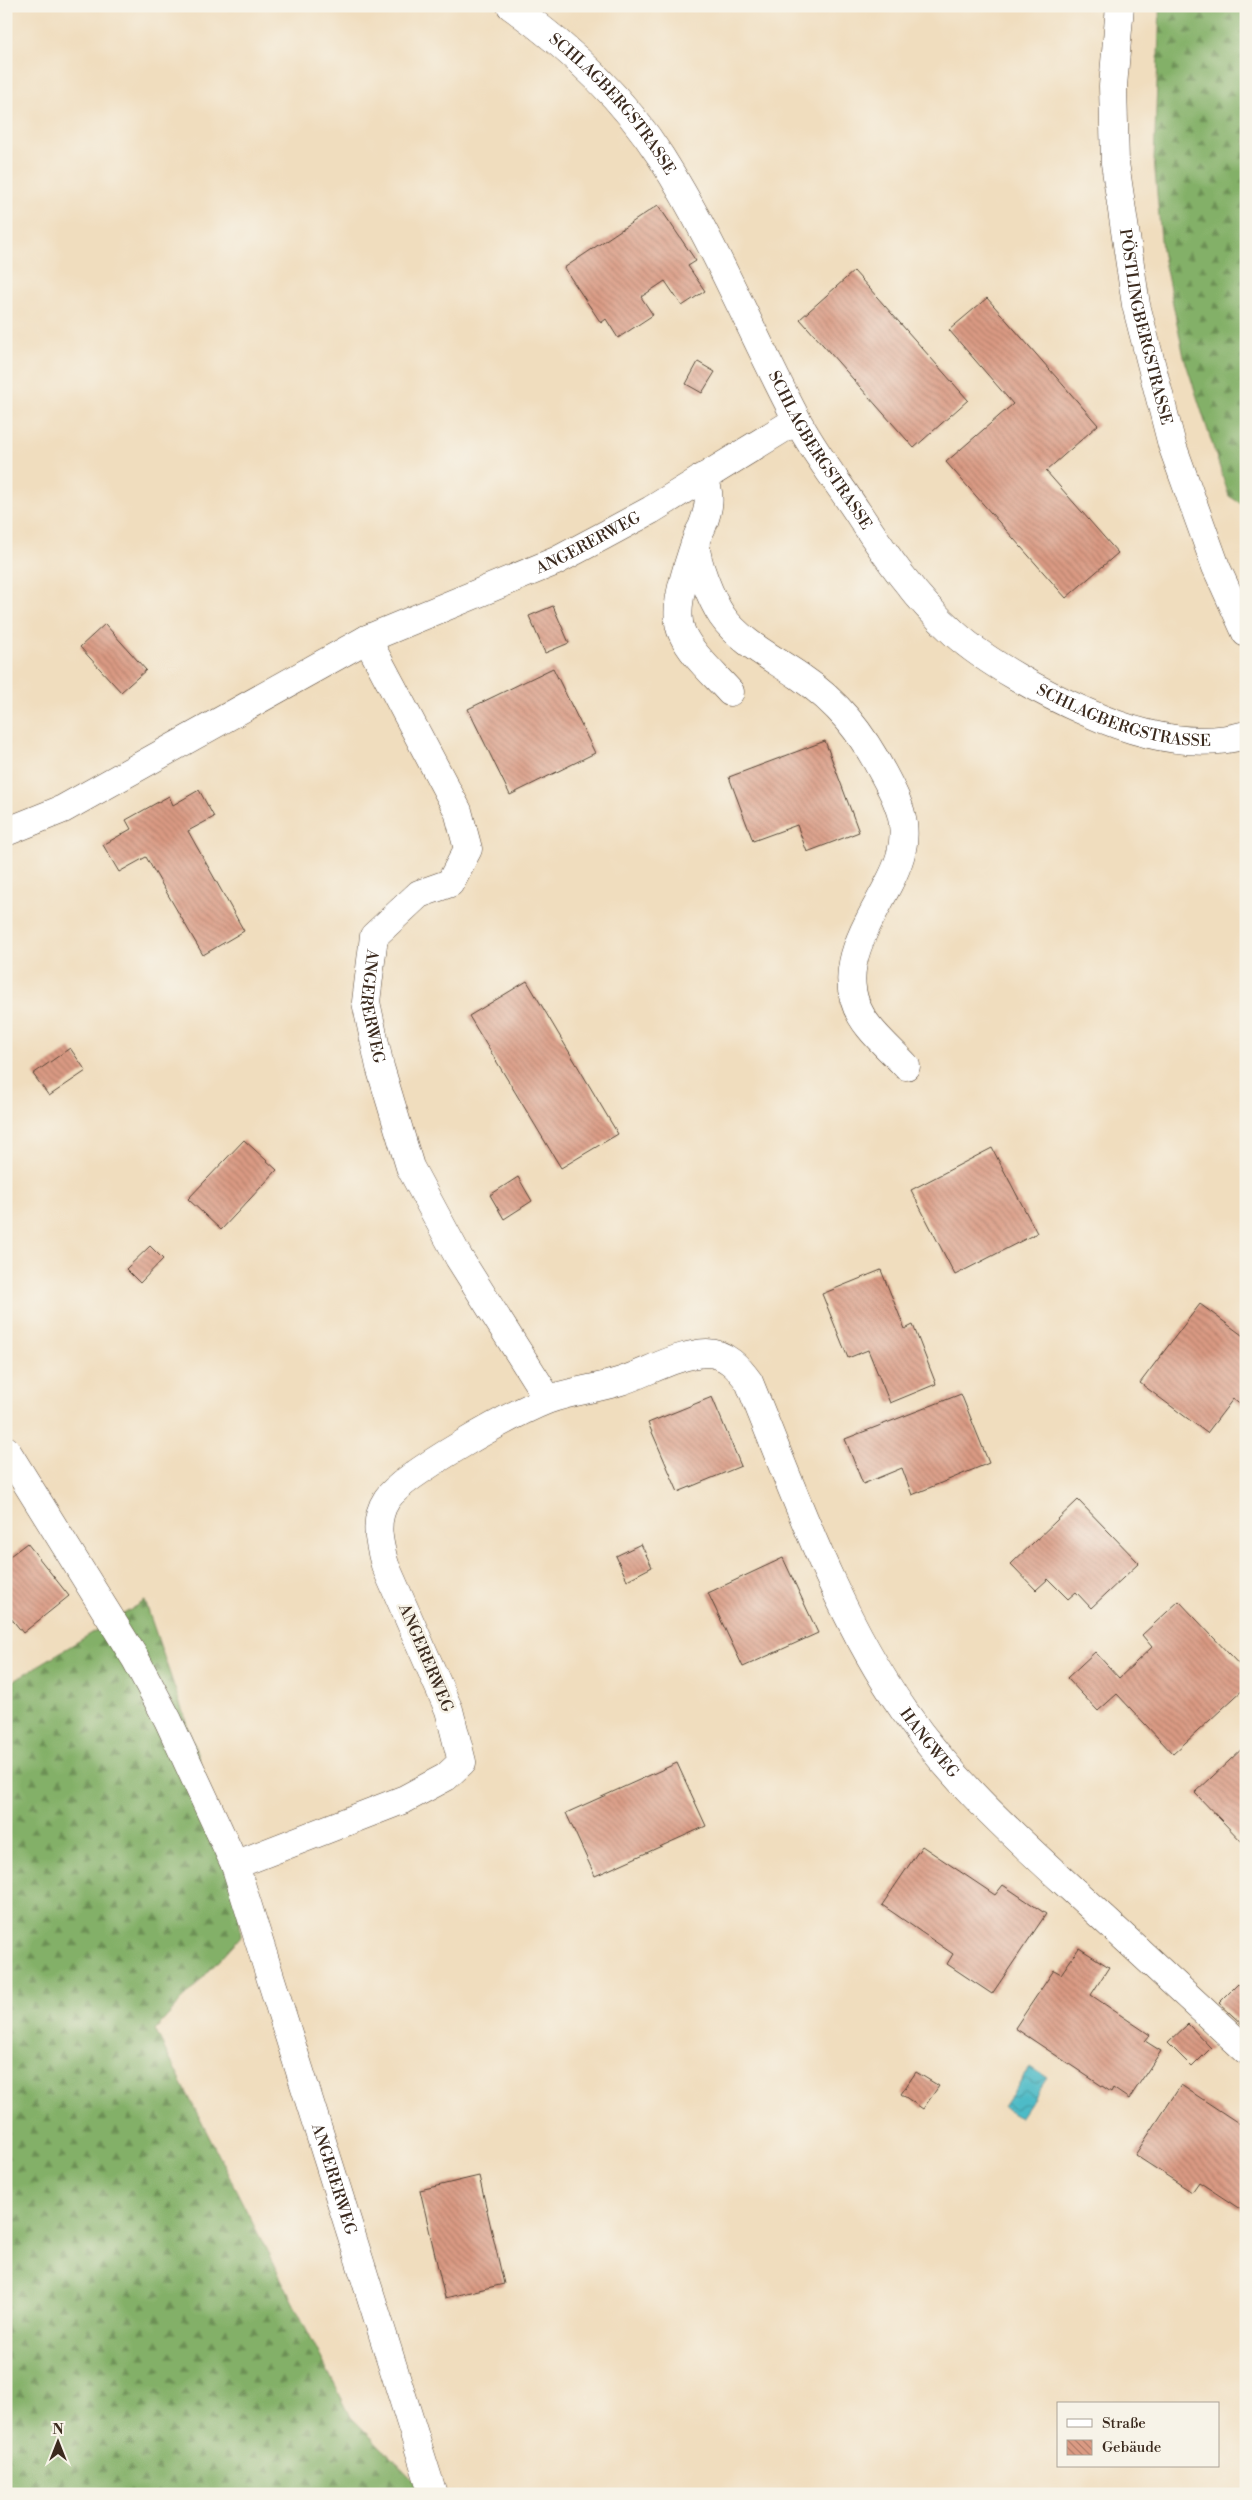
<svg xmlns="http://www.w3.org/2000/svg" width="1252" height="2500" font-family="'Libre Bodoni',serif">
<style>
.forest{fill:url(#forest-firs);stroke:#5f6d43}
.water{fill:url(#water-waves);stroke:#447272}
.building{fill:url(#building-back-hatch)}
.lines{fill:none;stroke-linecap:round;stroke-linejoin:round}
.minor-casing{stroke:#564536;stroke-width:29}
.major-casing{stroke:#564536;stroke-width:29}
.minor{stroke:#fff;stroke-width:28}
.major{stroke:#fff;stroke-width:28}
.labels{text-anchor:middle;dominant-baseline:central;stroke-width:5;stroke-linejoin:round;paint-order:stroke}
.street-label{font-size:16px;fill:#3b2a1e;stroke:#f7f3e8}
</style>
<defs>
<pattern id="forest-firs" width="22" height="20" patternUnits="userSpaceOnUse" patternTransform="scale(1.25)"><rect width="22" height="20" fill="#83b068"/><path d="M5 1l3.5 6h-7zM16 11l3.5 6h-7z" fill="#6c8f55"/></pattern>
<pattern id="water-waves" width="16" height="10" patternUnits="userSpaceOnUse" patternTransform="scale(1.25)"><rect width="16" height="10" fill="#4ebbc7"/><path d="M0 5q4-4 8 0t8 0" fill="none" stroke="#4298a1"/></pattern>
<pattern id="building-back-hatch" width="6" height="6" patternUnits="userSpaceOnUse" patternTransform="scale(1.25)"><rect width="6" height="6" fill="#da9a83"/><path d="M-1 5l2 2M0 0l6 6M5-1l2 2" fill="none" stroke="#b27e6b"/></pattern>
</defs>
<rect width="100%" height="100%" fill="#f7f3e8"/>
<filter id="ink" filterUnits="userSpaceOnUse"><feTurbulence type="fractalNoise" baseFrequency=".02" numOctaves="2"/><feDisplacementMap in="SourceGraphic" scale="10" xChannelSelector="R" yChannelSelector="G"/><feConvolveMatrix kernelMatrix="1 2 1 2 8 2 1 2 1" color-interpolation-filters="sRGB"/></filter>
<filter id="wash" filterUnits="userSpaceOnUse"><feTurbulence type="fractalNoise" baseFrequency=".0096" numOctaves="4" result="noise"/><feDisplacementMap in="SourceGraphic" scale="20" xChannelSelector="R" yChannelSelector="G"/><feGaussianBlur stdDeviation="1.12" result="paint"/><feColorMatrix in="noise" values="0 0 0 0 0 0 0 0 0 0 0 0 0 0 0 0 0 1.4 0 .05"/><feComposite in="paint" operator="in"/></filter>
<g filter="url(#wash)">
<rect width="100%" height="100%" fill="#f0ddbe"/>
<path class="forest" d="M 1160,6 L 1246,6 L 1246,507 L 1229,496 L 1184,357 L 1162,251 L 1154,159 Z
M 145,1601 L 235,1865 L 241,1936 L 155,2030 L 351,2417 L 427,2494 L 6,2494 L 6,1685 Z"/>
<path class="water" d="M 1030,2067 L 1047,2078 L 1020,2118 L 1003,2107 Z"/>
<g id="blocks">
<path class="building" d="M 658,205 L 696,261 L 688,266 L 705,291 L 682,306 L 665,281 L 641,297 L 653,315 L 618,338 L 606,319 L 601,323 L 564,268 Z
M 854,271 L 968,400 L 914,448 L 800,319 Z
M 987,298 L 1098,425 L 1046,471 L 1118,553 L 1066,598 L 946,462 L 1013,404 L 949,330 Z
M 698,362 L 715,372 L 702,393 L 686,384 Z
M 553,606 L 569,643 L 545,653 L 529,616 Z
M 105,624 L 146,670 L 121,692 L 80,647 Z
M 553,668 L 595,753 L 510,795 L 468,709 Z
M 825,741 L 859,832 L 807,852 L 797,825 L 753,841 L 729,777 Z
M 199,790 L 214,817 L 188,831 L 244,931 L 203,955 L 146,857 L 119,872 L 103,845 L 131,829 L 126,820 L 169,796 L 173,805 Z
M 527,981 L 618,1134 L 561,1168 L 469,1016 Z
M 70,1048 L 86,1071 L 49,1096 L 33,1074 Z
M 244,1140 L 277,1170 L 221,1230 L 188,1199 Z
M 992,1148 L 1037,1233 L 955,1275 L 911,1190 Z
M 518,1177 L 532,1201 L 504,1219 L 490,1195 Z
M 150,1246 L 163,1259 L 140,1283 L 126,1269 Z
M 881,1270 L 905,1329 L 913,1325 L 936,1384 L 890,1403 L 868,1350 L 848,1358 L 822,1294 Z
M 1200,1304 L 1246,1338 L 1246,1409 L 1233,1399 L 1207,1433 L 1140,1383 Z
M 961,1394 L 989,1463 L 912,1495 L 902,1468 L 863,1484 L 845,1439 Z
M 712,1397 L 741,1466 L 678,1492 L 648,1423 Z
M 1078,1500 L 1139,1563 L 1091,1608 L 1076,1592 L 1068,1599 L 1048,1579 L 1036,1590 L 1011,1564 Z
M 27,1543 L 69,1596 L 23,1633 L 6,1612 L 6,1559 Z
M 641,1544 L 652,1567 L 627,1580 L 616,1556 Z
M 783,1558 L 818,1633 L 743,1667 L 708,1593 Z
M 1179,1601 L 1246,1672 L 1246,1687 L 1173,1754 L 1117,1694 L 1098,1711 L 1067,1678 L 1095,1652 L 1119,1678 L 1152,1647 L 1142,1635 Z
M 1246,1745 L 1246,1846 L 1195,1793 Z
M 677,1763 L 706,1826 L 595,1876 L 566,1813 Z
M 922,1846 L 995,1895 L 1003,1885 L 1046,1914 L 992,1994 L 947,1964 L 953,1954 L 882,1905 Z
M 1079,1948 L 1109,1967 L 1091,1995 L 1150,2035 L 1145,2041 L 1161,2051 L 1129,2099 L 1113,2088 L 1111,2092 L 1015,2028 L 1054,1970 L 1061,1974 Z
M 1238,1984 L 1246,1991 L 1246,2028 L 1219,2003 Z
M 1188,2024 L 1211,2048 L 1192,2067 L 1168,2043 Z
M 916,2072 L 939,2086 L 923,2109 L 901,2094 Z
M 1181,2085 L 1246,2128 L 1246,2213 L 1199,2182 L 1192,2192 L 1135,2155 Z
M 479,2176 L 504,2284 L 445,2298 L 420,2190 Z"/>
</g>
</g>
<g filter="url(#ink)">
<use href="#blocks" fill-opacity="0" stroke="#564536" stroke-width="1"/>
<g class="lines">
<defs>
<g id="minor">
<path id="s1" d="M 511,6 C 570,48 622,96 661,157 C 713,239 750,330 795,416 C 812,450 837,481 858,513 C 886,556 915,598 954,633 C 987,663 1045,694 1086,712 C 1135,734 1192,750 1246,735"/>
<path d="M 703,477 C 712,495 709,509 702,527 C 700,531 696,537 696,541 C 694,559 712,601 722,616 C 740,642 773,658 799,676 C 839,703 862,733 884,775 C 892,790 901,807 903,824 C 906,846 898,866 888,885 C 864,931 830,979 869,1027 C 880,1041 894,1053 906,1066"/>
<path d="M 695,543 C 688,566 671,609 682,633 C 692,655 714,674 730,692"/>
<path id="s2" d="M 367,639 L 458,811 L 468,849 L 450,883 L 419,894 L 374,936 L 366,1002 L 380,1067 L 410,1167 L 459,1258 L 548,1399"/>
<path id="s3" d="M 6,832 L 63,809 L 367,639 L 556,561 L 603,536 L 651,510 L 797,420"/>
<path id="s4" d="M 6,1450 L 135,1658 L 168,1720 L 235,1865 L 433,2494"/>
<path id="s5" d="M 235,1865 L 405,1799 L 446,1777 L 462,1762 L 449,1710 L 385,1565 C 379,1543 373,1520 387,1499 C 405,1473 514,1413 547,1400 C 570,1391 597,1389 621,1381 C 648,1372 678,1354 707,1353 C 726,1353 739,1368 749,1382 C 795,1494 835,1612 905,1712 C 952,1780 1013,1835 1074,1891 C 1131,1944 1189,1997 1246,2050"/>
</g>
<g id="major">
<path id="s6" d="M 1120,6 L 1113,86 L 1115,163 L 1136,305 L 1172,445 L 1216,567 L 1246,633"/>
</g>
</defs>
<use href="#minor" class="minor-casing"/>
<use href="#major" class="major-casing"/>
<use href="#minor" class="minor"/>
<use href="#major" class="major"/>
</g>
</g>
<g class="labels">
<g class="street-label">
<text stroke="none"><textPath href="#s1" startOffset="142">SCHLAGBERGSTRASSE</textPath></text>
<text stroke="none"><textPath href="#s6" startOffset="324">PÖSTLINGBERGSTRASSE</textPath></text>
<text stroke="none"><textPath href="#s1" startOffset="548">SCHLAGBERGSTRASSE</textPath></text>
<text stroke="none"><textPath href="#s3" startOffset="651">ANGERERWEG</textPath></text>
<text stroke="none"><textPath href="#s1" startOffset="968">SCHLAGBERGSTRASSE</textPath></text>
<text stroke="none"><textPath href="#s2" startOffset="438">ANGERERWEG</textPath></text>
<text transform="translate(426 1658) rotate(67)">ANGERERWEG</text>
<text stroke="none"><textPath href="#s5" startOffset="1346">HANGWEG</textPath></text>
<text stroke="none"><textPath href="#s4" startOffset="804">ANGERERWEG</textPath></text>
</g>
</g>
<rect width="1252" height="2500" fill="none" stroke="#f7f3e8" stroke-width="25"/>
<rect x="1057" y="2402" width="162" height="65" fill="#f7f3e8" stroke="#aca397"/>
<rect x="1067" y="2419" width="25" height="8" fill="#ffffff" stroke="#aca397"/>
<text x="1102" y="2428" font-size="15" fill="#3b2a1e">Straße</text>
<rect x="1067" y="2440" width="25" height="15" fill="url(#building-back-hatch)" stroke="#aca397"/>
<text x="1102" y="2452" font-size="15" fill="#3b2a1e">Gebäude</text>
<g transform="translate(58 2442)" stroke="#f7f3e8" stroke-width="4" paint-order="stroke">
<path d="M0-4L9 19L0 12L-9 19Z" fill="#3b2a1e"/>
<text y="-8" font-size="14" font-weight="bold" text-anchor="middle" fill="#3b2a1e">N</text>
</g>
</svg>
